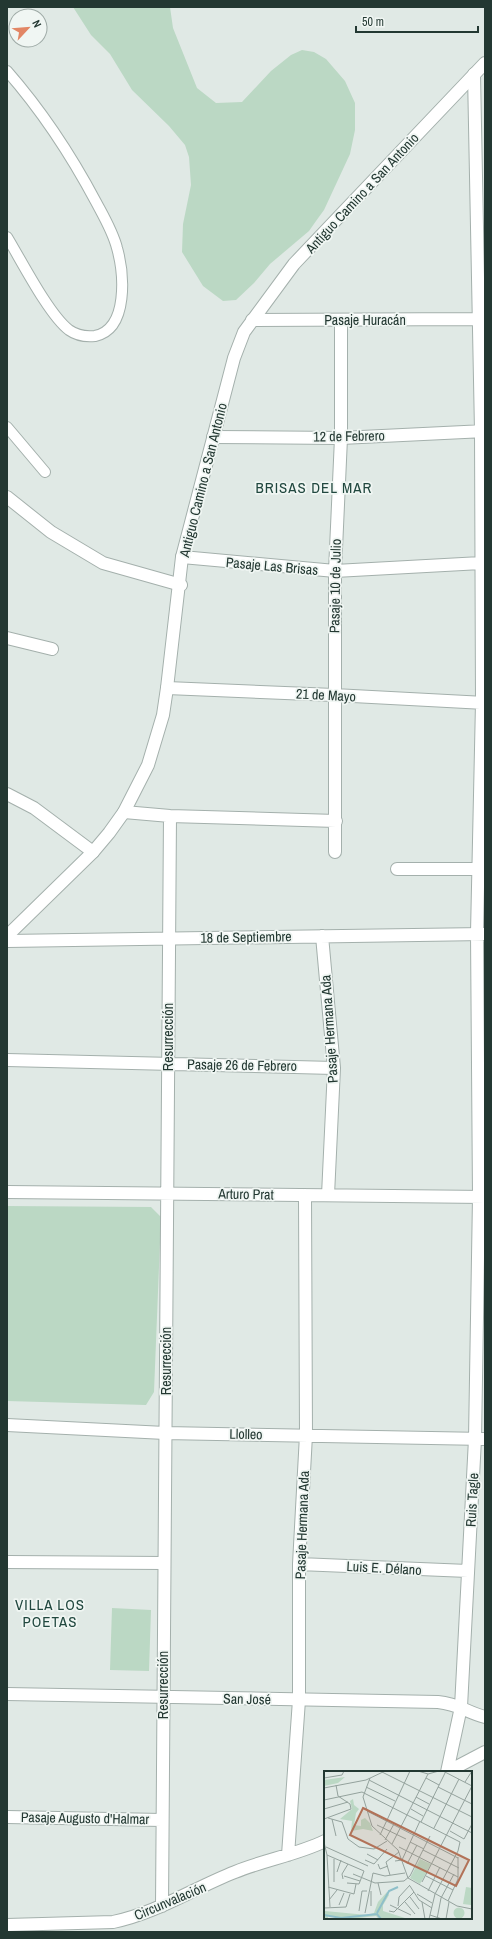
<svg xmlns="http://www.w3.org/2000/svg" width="492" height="1939" font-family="'Archivo Narrow',sans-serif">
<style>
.green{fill:#bbd8c4}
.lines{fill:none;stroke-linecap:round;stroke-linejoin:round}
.service-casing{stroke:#a4b0ac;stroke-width:12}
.minor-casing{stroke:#a4b0ac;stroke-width:14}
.tertiary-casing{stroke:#a4b0ac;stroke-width:14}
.service{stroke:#fff;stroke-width:10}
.minor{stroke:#fff;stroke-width:12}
.tertiary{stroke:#fff;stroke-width:12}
.labels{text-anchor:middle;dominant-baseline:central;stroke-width:3.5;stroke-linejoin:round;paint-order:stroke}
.street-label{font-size:14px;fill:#233832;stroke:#f0f6f3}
.neighbourhood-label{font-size:15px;letter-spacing:1px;fill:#21483f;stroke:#f0f6f3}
.inset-river{fill:none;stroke:#8ebfc9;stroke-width:2}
.inset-road{fill:none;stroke:#94a29d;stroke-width:1}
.view{fill:#b27258;fill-opacity:0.15;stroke:#b27258;stroke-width:2}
.inset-edge{fill:none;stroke:#233832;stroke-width:2}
</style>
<rect width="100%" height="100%" fill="#e0e9e5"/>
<path class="green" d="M 73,7 L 170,7 L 173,28 L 197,88 L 216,103 L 242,102 L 271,71 L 291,55 L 302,50 L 314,52 L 326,59 L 345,81 L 355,103 L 355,130 L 350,154 L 324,210 L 316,221 L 309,231 L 270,264 L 254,283 L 236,300 L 223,301 L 203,286 L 182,252 L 183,224 L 191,185 L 189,157 L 185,145 L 169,126 L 132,90 L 110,54 L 91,35 Z
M 7,1206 L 151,1207 L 161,1217 L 154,1392 L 146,1405 L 7,1401 Z
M 112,1608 L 151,1610 L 149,1671 L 110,1670 Z"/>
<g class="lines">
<defs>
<path id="service" d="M 7,71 C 42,111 71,155 96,202 C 104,217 113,232 117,248 C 124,273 129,329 95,336 C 85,337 76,335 69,330 C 49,315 21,260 7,237
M 7,427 L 45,472"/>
<path id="minor" d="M 252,320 L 478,319
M 213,437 L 341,438 L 485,431
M 7,497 L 51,532 L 103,563 L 181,585
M 182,557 L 335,571 L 481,563
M 7,638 L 52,649
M 167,688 L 334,695 L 485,703
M 7,794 L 34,808 L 93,852
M 124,812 L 170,816 L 336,821
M 335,852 L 335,571 L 341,438 L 341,320
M 397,869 L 479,869
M 322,936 L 334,1068 L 328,1195
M 7,941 L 484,934
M 7,1060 L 334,1068
M 7,1192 L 485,1197
M 7,1425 L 165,1433 L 485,1439
M 7,1562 L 164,1563
M 299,1564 L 468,1571
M 7,1694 L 438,1702 C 459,1704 466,1712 485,1717
M 447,1772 L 461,1707 L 475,1439 L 479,1197 L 477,933 L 482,703 L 481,431 L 474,74
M 447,1772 L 485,1752
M 7,1817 L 162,1820
M 288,1855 L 299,1700 L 299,1564 L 306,1435 L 305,1195
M 162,1906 L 170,816
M 7,1925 L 113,1922 C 157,1913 194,1888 235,1872 C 264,1860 296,1855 325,1841"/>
<path id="tertiary" d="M 7,936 L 93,852 L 109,833 L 124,812 L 148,765 L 163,715 L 167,688 L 182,557 L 234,358 L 244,332 L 294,264 L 485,63"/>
</defs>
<use href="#service" class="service-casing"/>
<use href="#minor" class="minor-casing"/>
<use href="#tertiary" class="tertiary-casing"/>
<use href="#service" class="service"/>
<use href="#minor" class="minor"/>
<use href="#tertiary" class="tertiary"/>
</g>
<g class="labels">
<g class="street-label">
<text transform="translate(362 193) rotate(-47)">Antiguo Camino a San Antonio</text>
<text x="365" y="320">Pasaje Huracán</text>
<text transform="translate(349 436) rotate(-1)">12 de Febrero</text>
<text transform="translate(203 480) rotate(-76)">Antiguo Camino a San Antonio</text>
<text transform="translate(272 566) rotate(5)">Pasaje Las Brisas</text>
<text transform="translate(335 586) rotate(-89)">Pasaje 10 de Julio</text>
<text transform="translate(326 695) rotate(3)">21 de Mayo</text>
<text transform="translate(246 937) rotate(-1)">18 de Septiembre</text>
<text transform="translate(329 1029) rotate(-94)">Pasaje Hermana Ada</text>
<text transform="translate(168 1037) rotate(-90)">Resurrección</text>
<text transform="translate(242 1065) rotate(1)">Pasaje 26 de Febrero</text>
<text transform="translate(246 1194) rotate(1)">Arturo Prat</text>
<text transform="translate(166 1361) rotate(-90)">Resurrección</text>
<text transform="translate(246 1434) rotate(1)">Llolleo</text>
<text transform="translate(472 1500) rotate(-87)">Ruis Tagle</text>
<text transform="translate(302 1525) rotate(-88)">Pasaje Hermana Ada</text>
<text transform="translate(384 1568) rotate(3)">Luis E. Délano</text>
<text transform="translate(163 1685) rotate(-90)">Resurrección</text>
<text transform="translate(247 1699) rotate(1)">San José</text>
<text transform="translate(85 1818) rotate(1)">Pasaje Augusto d'Halmar</text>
<text transform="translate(170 1901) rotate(-23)">Circunvalación</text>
</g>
<g class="neighbourhood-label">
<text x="314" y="487">BRISAS DEL MAR</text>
<text x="50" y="1604">VILLA LOS<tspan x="50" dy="17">POETAS</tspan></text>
</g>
</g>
<g transform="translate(324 1771)">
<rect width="148" height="148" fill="#e0e9e5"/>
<path d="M 21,6 L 14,12 L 0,15 L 0,9 ZM 29,28 L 30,34 L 35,38 L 32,42 L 30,54 L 37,55 L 37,49 L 41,47 L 46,52 L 49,60 L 39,58 L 27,60 L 28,50 L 16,48 L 28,38 L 26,30 ZM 96,88 L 107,93 L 96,113 L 86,107 ZM 142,116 L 148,117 L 147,134 L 139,133 ZM 63,121 L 65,124 L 59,134 L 59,140 L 84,148 L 55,148 L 52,145 L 26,148 L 4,145 L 4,148 L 0,148 L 1,140 L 43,144 L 50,142 L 54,131 ZM129.5 142a5.5 5.5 0 1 1 11 0a5.5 5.5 0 1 1-11 0Z" fill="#bbd8c4"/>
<path class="inset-river" d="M 53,142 L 65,120 L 74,116M 0,144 L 17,147 L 53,143 L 57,148"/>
<path class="inset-road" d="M 94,0 L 104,3 L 115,0M 119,0 L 148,15M 58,1 L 148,46M 0,7 L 18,4 L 20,0M 46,7 L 39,26 L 48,55 L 74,79 L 84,107 L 133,135 L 148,138M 102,7 L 115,14M 45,9 L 148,62M 141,11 L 148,0M 42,16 L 71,30M 114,16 L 148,33M 0,17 L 42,9 L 61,0M 92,26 L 105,33M 0,29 L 38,21 L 136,71 L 134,80 L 111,123 L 105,148M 0,38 L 24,31M 87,38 L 99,45M 43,40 L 134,87M 4,47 L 18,51 L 24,68 L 35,76 L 50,78 L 63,70M 0,48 L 27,38 L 26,33 L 14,25 L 12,14M 8,48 L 12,65M 97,51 L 122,0M 53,54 L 82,68M 110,57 L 135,8M 126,60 L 140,68 L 148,53M 56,64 L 86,0M 61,69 L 70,53M 0,71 L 3,84 L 40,100 L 35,113 L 23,112M 86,71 L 100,78M 68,73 L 104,3M 2,76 L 44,95M 75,76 L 134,106M 99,79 L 135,97M 43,83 L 54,89M 3,84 L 6,136M 10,88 L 10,111M 41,89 L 50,93 L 63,78M 71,90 L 78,89 L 96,50M 54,93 L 56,98 L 64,95M 83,93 L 93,74M 13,101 L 17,89M 29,103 L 51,112 L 80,110 L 86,105 L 106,65M 66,104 L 62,91 L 75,81M 20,105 L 36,110M 102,105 L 129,119M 19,108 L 18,103 L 24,93M 98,111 L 148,15M 54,112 L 57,124M 86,115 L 95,129 L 108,137M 4,116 L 30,123 L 32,113M 104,120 L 116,96M 93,123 L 108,132M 86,126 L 95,138M 5,129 L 13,119M 124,130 L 134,108 L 134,86M 81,131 L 91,143M 98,131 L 101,148M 15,134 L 20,122M 66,134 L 87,144M 47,135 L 47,120M 74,135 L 75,126 L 86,114M 0,137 L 22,136 L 26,123M 35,140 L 38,120 L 43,120M 65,140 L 70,141 L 90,121M 41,142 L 49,102 L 61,105 L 81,102M 106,144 L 118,148M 113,148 L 117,127 L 130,103M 122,148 L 125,131"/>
<path class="view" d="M 39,37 L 145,89 L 132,115 L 26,64 Z"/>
<rect width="148" height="148" class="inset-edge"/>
</g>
<rect width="492" height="1939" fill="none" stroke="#233832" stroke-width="16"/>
<g transform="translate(28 28) rotate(64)"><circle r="19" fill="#f0f6f3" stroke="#9eaaa6"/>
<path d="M0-3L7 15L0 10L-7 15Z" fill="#e28665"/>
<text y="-6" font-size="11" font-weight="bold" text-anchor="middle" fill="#233832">N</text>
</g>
<path d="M356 26v6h122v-6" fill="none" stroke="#233832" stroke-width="2"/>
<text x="362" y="26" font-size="12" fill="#233832" stroke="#f0f6f3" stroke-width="3" paint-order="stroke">50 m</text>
</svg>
